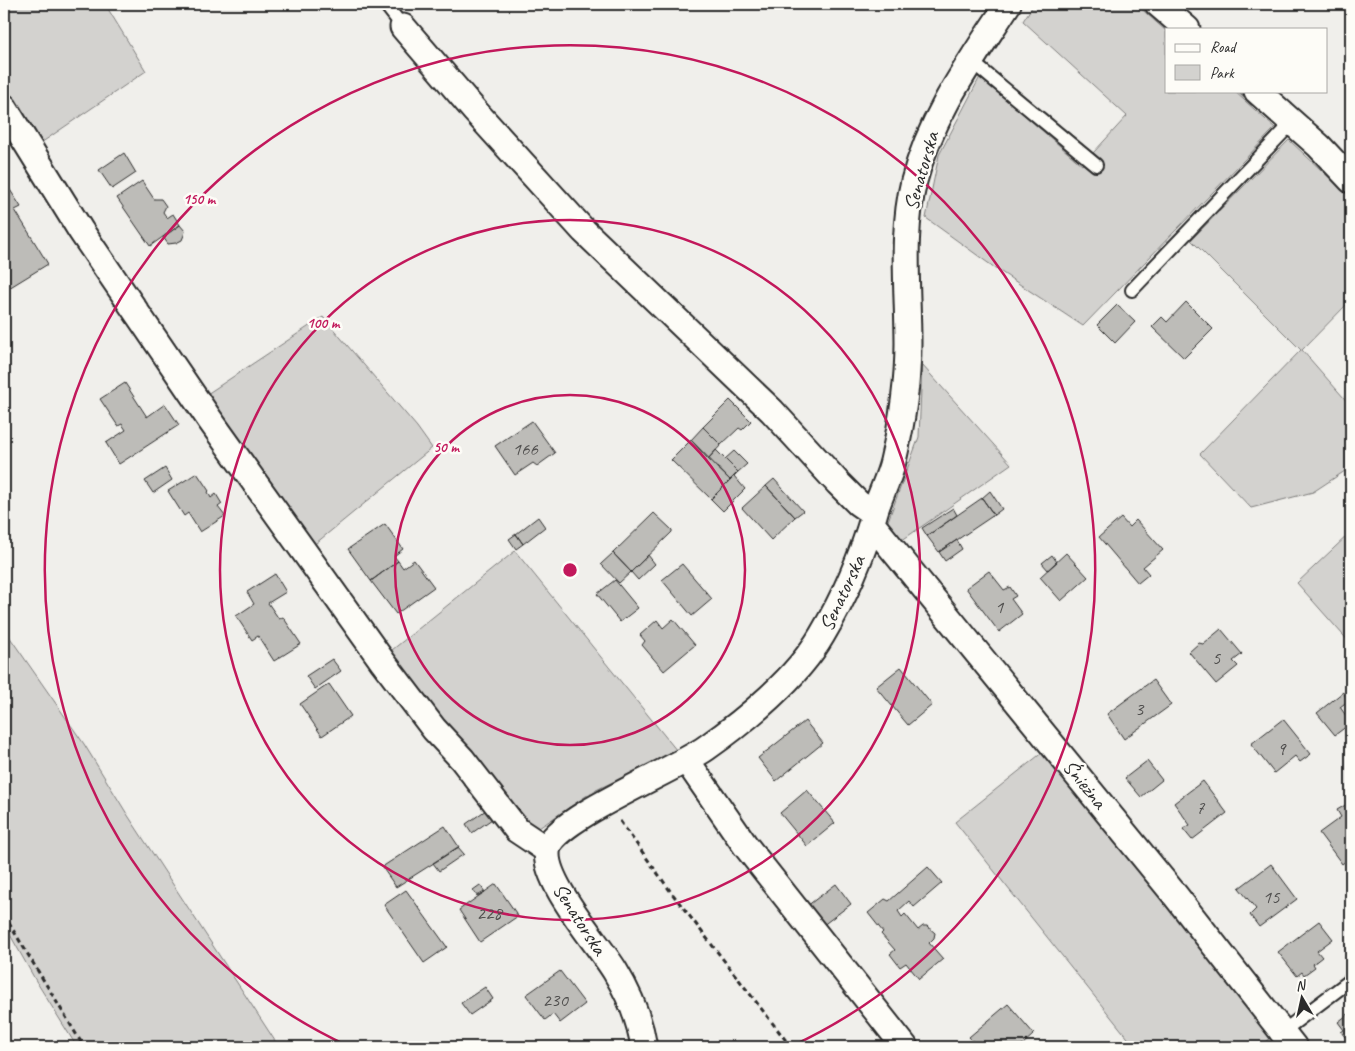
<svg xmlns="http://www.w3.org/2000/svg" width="1355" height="1051" font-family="Caveat,sans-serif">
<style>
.green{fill:#d3d2cf;stroke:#7f7e7d}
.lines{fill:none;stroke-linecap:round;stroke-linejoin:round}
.stream{stroke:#777775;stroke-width:7}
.building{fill:#bdbcb8;stroke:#2b2b2b}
.lane-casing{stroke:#2b2b2b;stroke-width:16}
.street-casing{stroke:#2b2b2b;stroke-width:29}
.path{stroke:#2b2b2b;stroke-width:3;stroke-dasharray:5 4;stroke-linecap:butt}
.lane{stroke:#fdfcf7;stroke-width:12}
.street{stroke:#fdfcf7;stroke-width:25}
.ring{fill:none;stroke:#c2185b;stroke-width:2.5}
.labels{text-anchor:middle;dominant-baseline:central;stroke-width:5;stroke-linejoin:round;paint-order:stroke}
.number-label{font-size:19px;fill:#504f4e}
.street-label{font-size:21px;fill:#2b2b2b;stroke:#fdfcf7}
.centre{fill:#c2185b;stroke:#fdfcf7;stroke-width:2.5}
.ring-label{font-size:15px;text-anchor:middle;font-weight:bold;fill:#c2185b;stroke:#fdfcf7;stroke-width:5;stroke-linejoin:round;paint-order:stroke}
</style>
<rect width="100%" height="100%" fill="#f0efeb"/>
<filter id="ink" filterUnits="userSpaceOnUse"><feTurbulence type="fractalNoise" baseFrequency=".02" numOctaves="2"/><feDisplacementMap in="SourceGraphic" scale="10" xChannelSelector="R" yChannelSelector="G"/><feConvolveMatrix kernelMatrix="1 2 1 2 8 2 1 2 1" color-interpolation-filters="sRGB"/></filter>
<g filter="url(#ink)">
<path class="green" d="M 4,4 L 105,4 L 146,71 L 38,145 L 4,87 Z
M 1034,4 L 1136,4 L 1166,31 L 1166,91 L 1234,91 L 1275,128 L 1083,326 L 995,268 L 926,218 L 939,155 L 980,77 L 1082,165 L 1127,116 L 1023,21 Z
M 1289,140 L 1351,198 L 1351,300 L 1302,350 L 1351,406 L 1351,467 L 1313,492 L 1251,508 L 1200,454 L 1301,350 L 1191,240 Z
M 323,317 L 417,427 L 432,448 L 310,548 L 204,396 Z
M 922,365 L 1011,464 L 898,543 L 885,529 L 919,437 Z
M 1351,532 L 1351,644 L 1297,583 Z
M 515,551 L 677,751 L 592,792 L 536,830 L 387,654 Z
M 4,629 L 84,744 L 127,814 L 279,1047 L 77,1047 L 36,981 L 4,924 Z
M 1048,748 L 1275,1035 L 1259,1047 L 1135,1047 L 955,822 Z"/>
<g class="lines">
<path class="stream" d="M 1142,4 L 1153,14
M 1241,91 L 1252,102"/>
</g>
<path class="building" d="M 124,153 L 136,173 L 112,189 L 99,170 Z
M 142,181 L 154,199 L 161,199 L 166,206 L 163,212 L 167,218 L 173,214 L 180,225 L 150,246 L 117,198 Z
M 5,182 L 21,207 L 15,210 L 48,264 L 4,291 L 4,255 L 9,252 L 4,243 L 4,183 Z
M 180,225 L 185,231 L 184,235 L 182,240 L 176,243 L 168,244 L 163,237 Z
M 1186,302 L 1213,329 L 1184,358 L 1152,327 L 1162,317 L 1167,322 Z
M 1117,305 L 1135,322 L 1115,343 L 1097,325 Z
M 125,383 L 147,417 L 165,404 L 179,425 L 119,464 L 106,443 L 126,430 L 122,424 L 118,426 L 100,399 Z
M 730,400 L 751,421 L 742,430 L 739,428 L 721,445 L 703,427 Z
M 532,421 L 555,453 L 537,466 L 533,463 L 515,475 L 495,446 Z
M 703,427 L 721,445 L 708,459 L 691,440 Z
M 691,440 L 730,480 L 711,499 L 671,460 Z
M 716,450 L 738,472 L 730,480 L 708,459 Z
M 734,451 L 747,464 L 738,472 L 725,459 Z
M 165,468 L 172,480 L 153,493 L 145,481 Z
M 197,473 L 209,491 L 208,492 L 211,498 L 216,494 L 222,504 L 218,507 L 225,516 L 200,532 L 188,513 L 184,516 L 168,491 Z
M 734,476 L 745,489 L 723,511 L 711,499 Z
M 774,479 L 803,511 L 795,517 L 766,486 Z
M 766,486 L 795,517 L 771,540 L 742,508 Z
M 990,491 L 1002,509 L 994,515 L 982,498 Z
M 982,498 L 994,515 L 939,552 L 927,536 Z
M 953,508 L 957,515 L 927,536 L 922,528 Z
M 654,513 L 672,530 L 672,532 L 631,572 L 613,553 Z
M 538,517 L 545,527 L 523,544 L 516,534 Z
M 1121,518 L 1129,527 L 1136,520 L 1163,550 L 1143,567 L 1149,574 L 1138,583 L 1099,537 Z
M 385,524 L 403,549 L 394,556 L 398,561 L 371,581 L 348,549 Z
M 516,534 L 523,544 L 516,549 L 509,539 Z
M 957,540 L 962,549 L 945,561 L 939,552 Z
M 613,553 L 631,572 L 619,583 L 601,564 Z
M 1066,553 L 1088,577 L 1061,601 L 1040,577 Z
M 648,555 L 655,564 L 638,580 L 631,572 Z
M 1052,555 L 1057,562 L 1048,570 L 1042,563 Z
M 414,560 L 434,587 L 396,614 L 371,581 L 398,561 L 403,568 Z
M 682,564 L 712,599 L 692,616 L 662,580 Z
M 989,571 L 1004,590 L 1010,587 L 1016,596 L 1011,599 L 1022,614 L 999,632 L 966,588 Z
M 275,574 L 286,592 L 268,603 L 279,619 L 283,617 L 301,644 L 274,661 L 258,636 L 252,640 L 236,616 L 254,604 L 247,592 Z
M 615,580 L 638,608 L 620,622 L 597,594 Z
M 673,619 L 695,645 L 664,671 L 642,645 L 645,641 L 640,635 L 657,620 L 663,628 Z
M 1221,629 L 1242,654 L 1233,661 L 1238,666 L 1216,684 L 1189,652 L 1199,643 L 1203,644 Z
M 332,659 L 341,671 L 315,689 L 306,676 Z
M 901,667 L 932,705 L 908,725 L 876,687 Z
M 1153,680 L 1171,705 L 1124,739 L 1107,714 Z
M 329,684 L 351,716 L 322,736 L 300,704 Z
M 1343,692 L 1348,701 L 1340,707 L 1351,723 L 1335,735 L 1317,713 Z
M 1283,719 L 1311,754 L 1300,762 L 1295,756 L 1274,773 L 1251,744 Z
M 805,721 L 823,743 L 776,781 L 758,758 Z
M 1147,761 L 1162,780 L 1141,797 L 1125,778 Z
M 1203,781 L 1227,813 L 1192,840 L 1183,829 L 1190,825 L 1174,803 Z
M 807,790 L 835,823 L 807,846 L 780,813 Z
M 1349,803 L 1351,806 L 1351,857 L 1342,864 L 1319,833 L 1341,817 L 1337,810 Z
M 486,810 L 492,819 L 472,833 L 466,824 Z
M 445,826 L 459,847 L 396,887 L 382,867 Z
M 458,847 L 464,854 L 439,871 L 433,863 Z
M 1271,864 L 1297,899 L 1259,927 L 1250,915 L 1256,909 L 1239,888 Z
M 928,867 L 942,883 L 914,907 L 909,901 L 898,911 L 902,917 L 905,914 L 918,930 L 923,926 L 927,926 L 935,933 L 934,938 L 929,943 L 943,959 L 919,979 L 906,963 L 900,967 L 890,954 L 895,950 L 881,934 L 883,932 L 868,913 L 885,899 L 889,901 Z
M 496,884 L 518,916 L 480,942 L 459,910 Z
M 836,884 L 851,904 L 822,926 L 807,906 Z
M 480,885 L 485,892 L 477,896 L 473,890 Z
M 406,890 L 447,947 L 424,963 L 384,905 Z
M 1319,921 L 1333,939 L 1317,951 L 1322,957 L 1313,964 L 1315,967 L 1304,975 L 1302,972 L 1297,976 L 1278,952 Z
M 560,971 L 585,1004 L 560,1023 L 553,1014 L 545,1020 L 526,995 Z
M 485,987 L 493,999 L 470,1015 L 461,1003 Z
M 1008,1004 L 1034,1034 L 1022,1045 L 1024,1047 L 978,1047 L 969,1037 Z
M 1351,1012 L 1351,1042 L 1350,1043 L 1341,1032 L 1344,1030 L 1338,1022 Z"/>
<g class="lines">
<defs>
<path id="lane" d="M 385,4 L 403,27
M 971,61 L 1096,165
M 1132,290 L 1292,123
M 1282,1032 L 1351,980"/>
<path id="street" d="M 1158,4 L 1187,29
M 403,27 L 475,111 L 584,231 L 772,411 L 838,483 L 858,503 L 874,514
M 1257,91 L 1319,146 L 1351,180
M 4,107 L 81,231 L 210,420 L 383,662 L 434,729 L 462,759 L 517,830 L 547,850
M 872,524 L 1175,895 L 1294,1047
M 687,761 L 745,845 L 905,1047
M 644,1047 C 640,1021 629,994 615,971 C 599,944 539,878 548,847 C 557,818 675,770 706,748 C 746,720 797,678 822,635 C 844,598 862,556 874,515 C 879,496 889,479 893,461 C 902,423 908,382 908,343 C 908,289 901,234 914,181 C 931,115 972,60 1008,4"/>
</defs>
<use href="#lane" class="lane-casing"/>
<use href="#street" class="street-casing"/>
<path class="path" d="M 620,821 L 671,892 L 791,1047
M 4,915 L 84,1047"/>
<use href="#lane" class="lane"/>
<use href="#street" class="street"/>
</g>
</g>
<g class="ring">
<circle cx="570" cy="570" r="175"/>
<circle cx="570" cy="570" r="350"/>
<path d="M348 1046A525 525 0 1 1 792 1046"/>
</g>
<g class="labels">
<g class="number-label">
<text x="525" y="449">166</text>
<text x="999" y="607">1</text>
<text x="1216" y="658">5</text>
<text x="1139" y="709">3</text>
<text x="1281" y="749">9</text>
<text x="1200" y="808">7</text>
<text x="1271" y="897">15</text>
<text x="489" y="913">228</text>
<text x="555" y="1000">230</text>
</g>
<g class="street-label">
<text transform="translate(921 171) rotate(-74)">Senatorska</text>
<text transform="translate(842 593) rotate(-65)">Senatorska</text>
<text transform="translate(1085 784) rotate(51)">Śnieżna</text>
<text transform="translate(580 919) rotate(57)">Senatorska</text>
</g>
</g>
<circle cx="570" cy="570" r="8" class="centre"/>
<g class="ring-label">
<text x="199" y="204">150 m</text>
<text x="323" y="328">100 m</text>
<text x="446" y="452">50 m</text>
</g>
<rect width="1355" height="1051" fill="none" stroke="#fdfcf7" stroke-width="20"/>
<rect x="10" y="10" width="1335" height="1031" fill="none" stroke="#2b2b2b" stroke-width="2" filter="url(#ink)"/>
<rect x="1165" y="28" width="162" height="65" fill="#fdfcf7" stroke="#a9a8a5"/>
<rect x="1175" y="44" width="25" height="8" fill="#fdfcf7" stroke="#a9a8a5"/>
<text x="1210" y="52" font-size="15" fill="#2b2b2b">Road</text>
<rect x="1175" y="65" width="25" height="15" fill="#d3d2cf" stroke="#a9a8a5"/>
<text x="1210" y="78" font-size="15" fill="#2b2b2b">Park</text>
<g transform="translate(1302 998) rotate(351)" stroke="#fdfcf7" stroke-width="4" paint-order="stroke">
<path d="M0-4L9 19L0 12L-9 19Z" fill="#2b2b2b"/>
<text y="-8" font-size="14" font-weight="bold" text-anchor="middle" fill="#2b2b2b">N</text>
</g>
</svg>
